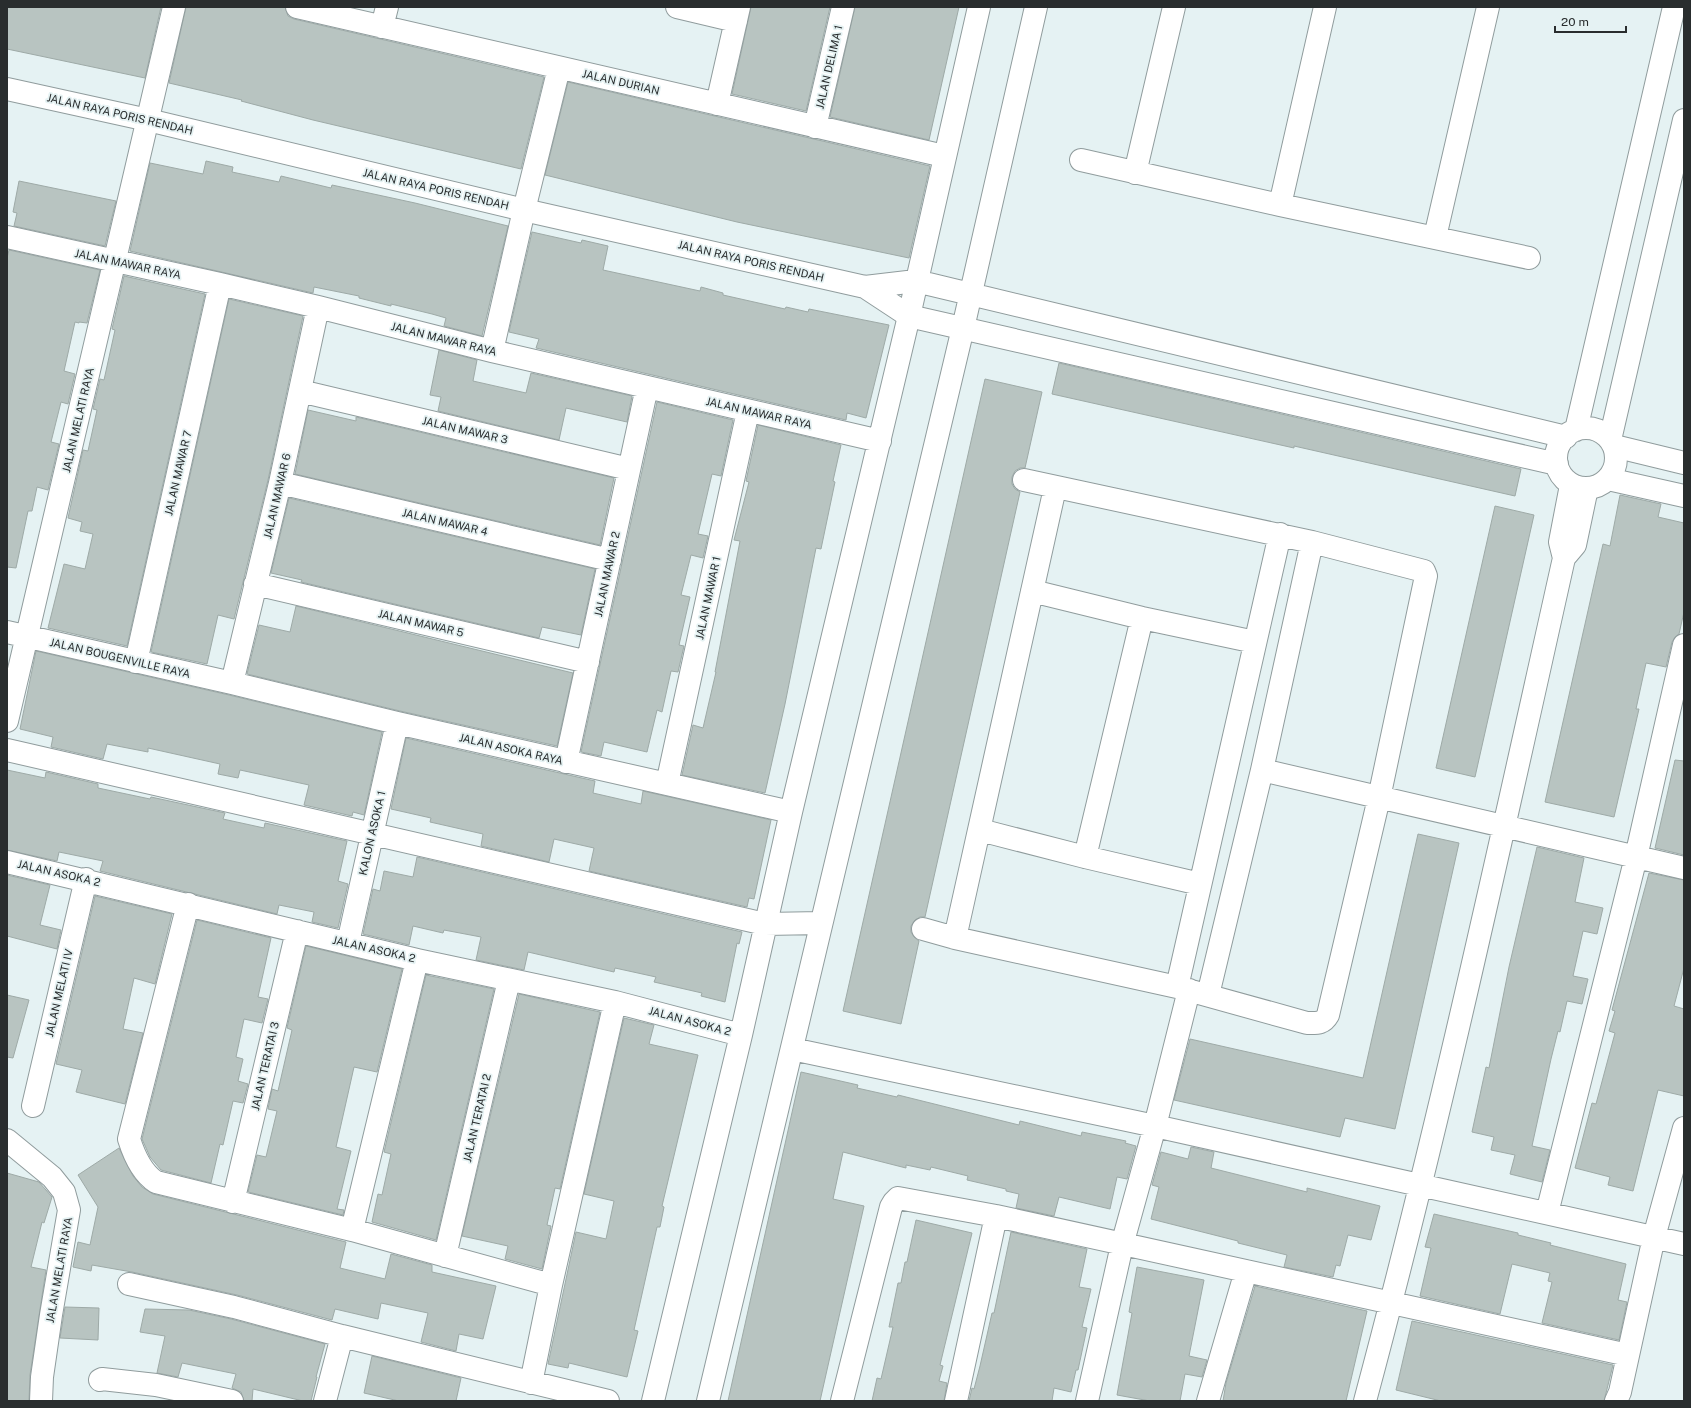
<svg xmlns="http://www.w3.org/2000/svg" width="1691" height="1408" font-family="'Public Sans',sans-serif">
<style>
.building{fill:#b8c4c1;stroke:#9eaaa7}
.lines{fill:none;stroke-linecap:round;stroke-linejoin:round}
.minor-casing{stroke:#909c9d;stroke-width:24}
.tertiary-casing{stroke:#909c9d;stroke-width:24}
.minor{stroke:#fff;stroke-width:22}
.tertiary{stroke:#fff;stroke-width:22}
.labels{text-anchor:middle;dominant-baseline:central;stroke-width:3.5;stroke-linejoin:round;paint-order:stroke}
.street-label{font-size:11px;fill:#292d2e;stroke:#e5f2f3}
</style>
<rect width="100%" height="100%" fill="#e5f2f3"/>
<path class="building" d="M 7,7 L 161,7 L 145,78 L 7,49 Z
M 186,7 L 285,7 L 288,16 L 294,19 L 544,77 L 521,169 L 313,120 L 241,101 L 242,100 L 169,83 Z
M 751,7 L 830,7 L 806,111 L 732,94 Z
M 855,7 L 959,7 L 929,140 L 830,117 Z
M 568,82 L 930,166 L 909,258 L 737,222 L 545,175 Z
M 206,161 L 233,167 L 232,172 L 279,182 L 281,176 L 331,188 L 332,185 L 415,203 L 508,226 L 482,336 L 444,326 L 446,318 L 432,314 L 391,304 L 391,306 L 359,298 L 359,296 L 314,287 L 313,293 L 130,251 L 150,163 L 203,174 Z
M 19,181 L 116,201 L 105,246 L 14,226 L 17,213 L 13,212 Z
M 532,232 L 581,243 L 582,240 L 608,246 L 603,270 L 700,291 L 701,287 L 723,293 L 723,295 L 785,309 L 786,307 L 808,312 L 809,309 L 889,325 L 866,418 L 847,413 L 846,420 L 536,348 L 539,339 L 509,332 Z
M 9,250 L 100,270 L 87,323 L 79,322 L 79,323 L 75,322 L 64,371 L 75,374 L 68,404 L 61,402 L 51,442 L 59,444 L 48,490 L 37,487 L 32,511 L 28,511 L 16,568 L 7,567 L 7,258 Z
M 124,276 L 205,294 L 127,646 L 48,628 L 64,564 L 85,569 L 93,534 L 80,531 L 82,522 L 68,518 L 83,450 L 88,451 L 97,410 L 93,409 L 100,379 L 104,380 L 115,330 L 112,329 Z
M 229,299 L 303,316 L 268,480 L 234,619 L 218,615 L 207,664 L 151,652 Z
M 439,350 L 477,360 L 473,381 L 526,393 L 531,373 L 632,396 L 627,422 L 566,408 L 559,440 L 438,411 L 441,397 L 430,395 Z
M 1059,363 L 1521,469 L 1515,496 L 1294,446 L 1294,448 L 1052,394 Z
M 985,379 L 1042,392 L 1025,468 L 1020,468 L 1015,471 L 1012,477 L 1012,484 L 1015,489 L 1020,492 L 925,917 L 920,917 L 915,920 L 911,926 L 911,932 L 914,937 L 919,941 L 901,1024 L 843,1011 Z
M 657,402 L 733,420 L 721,476 L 712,474 L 698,534 L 708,536 L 703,558 L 691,555 L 681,595 L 690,597 L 679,645 L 684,646 L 678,672 L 671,671 L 662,712 L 657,710 L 647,752 L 604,742 L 601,756 L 581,752 Z
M 308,410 L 356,421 L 356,417 L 614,478 L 600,545 L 295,474 Z
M 758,425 L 841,445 L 833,481 L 835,482 L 821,549 L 816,548 L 785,704 L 765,793 L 682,775 L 693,725 L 703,728 L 716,672 L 715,672 L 740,541 L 734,540 L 749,482 L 746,481 Z
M 1620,495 L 1661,504 L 1658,517 L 1684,523 L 1684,612 L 1679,634 L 1675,637 L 1672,642 L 1666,667 L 1646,663 L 1636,709 L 1639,709 L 1614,817 L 1545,802 L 1603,544 L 1610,546 Z
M 289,498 L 595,569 L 581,635 L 542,627 L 539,638 L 301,582 L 302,580 L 271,573 Z
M 1495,506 L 1534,515 L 1475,777 L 1436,768 Z
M 296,606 L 573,673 L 557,746 L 400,711 L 247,674 L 259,625 L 290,632 Z
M 36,651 L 229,695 L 382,732 L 364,815 L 353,812 L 352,816 L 304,805 L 309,785 L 240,770 L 238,778 L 218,774 L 220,764 L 148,748 L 148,752 L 107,744 L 103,759 L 51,747 L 53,737 L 20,729 Z
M 406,738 L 595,781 L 593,793 L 641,804 L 643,791 L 771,820 L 754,899 L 749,898 L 747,907 L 589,871 L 594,848 L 554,839 L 549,862 L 481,846 L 483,834 L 430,822 L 431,818 L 391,809 Z
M 1675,760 L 1684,761 L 1684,855 L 1655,848 Z
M 7,770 L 45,778 L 46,772 L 98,784 L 98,788 L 150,799 L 151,797 L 225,813 L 223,819 L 264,828 L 265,823 L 347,841 L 338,881 L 348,884 L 338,928 L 312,922 L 314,912 L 279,905 L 277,914 L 100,871 L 103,861 L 59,852 L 57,861 L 7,850 Z
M 1418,834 L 1459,843 L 1395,1129 L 1345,1118 L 1340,1137 L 1174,1100 L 1190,1039 L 1363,1078 Z
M 1537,847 L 1584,858 L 1575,902 L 1603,908 L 1597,934 L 1583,931 L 1573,976 L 1588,979 L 1582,1004 L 1567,1001 L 1560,1032 L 1558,1031 L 1551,1059 L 1532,1146 L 1550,1150 L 1542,1182 L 1510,1174 L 1515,1155 L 1491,1150 L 1494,1137 L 1472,1132 L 1486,1067 L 1489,1068 L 1509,967 Z
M 417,857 L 742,932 L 739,944 L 737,943 L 725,1002 L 701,996 L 702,993 L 654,982 L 656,977 L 615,968 L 614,972 L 528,952 L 524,970 L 476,960 L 481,937 L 444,930 L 443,933 L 413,926 L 409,945 L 363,934 L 373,889 L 380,891 L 384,871 L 413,877 Z
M 1649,873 L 1684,880 L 1684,968 L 1674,1006 L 1684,1009 L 1684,1096 L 1658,1090 L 1633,1191 L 1608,1185 L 1610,1177 L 1575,1168 L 1592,1103 L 1596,1104 L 1615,1033 L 1609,1031 L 1615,1011 L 1612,1010 Z
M 7,875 L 50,885 L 40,925 L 61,930 L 57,949 L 7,936 Z
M 95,896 L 172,914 L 155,984 L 134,978 L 123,1029 L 143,1033 L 125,1104 L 76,1092 L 82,1070 L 56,1064 Z
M 197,920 L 271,938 L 258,997 L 268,999 L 262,1023 L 244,1019 L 236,1057 L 243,1059 L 238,1081 L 248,1084 L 243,1103 L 233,1101 L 223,1145 L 220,1144 L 211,1183 L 161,1170 L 150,1157 L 142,1139 Z
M 306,946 L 402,969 L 377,1072 L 354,1067 L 336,1147 L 351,1151 L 337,1209 L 344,1210 L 343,1215 L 248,1192 L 257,1155 L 266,1157 L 277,1111 L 268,1109 L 272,1089 L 278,1091 L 292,1030 L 287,1028 Z
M 426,975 L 494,989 L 436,1240 L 372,1222 L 378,1194 L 382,1195 L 391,1154 L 384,1152 Z
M 519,994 L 600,1012 L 560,1189 L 555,1188 L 547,1225 L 551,1226 L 542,1269 L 505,1259 L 508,1246 L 462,1236 Z
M 7,995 L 29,1000 L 13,1058 L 7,1057 Z
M 624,1018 L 654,1025 L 649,1044 L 698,1055 L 662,1206 L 664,1207 L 660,1227 L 657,1227 L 634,1330 L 638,1331 L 627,1377 L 569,1363 L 568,1368 L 548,1364 L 576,1232 L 606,1239 L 614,1201 L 584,1194 Z
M 801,1072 L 858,1085 L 857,1088 L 897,1097 L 898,1095 L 1019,1125 L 1020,1121 L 1081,1136 L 1082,1132 L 1126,1141 L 1125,1143 L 1136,1146 L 1127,1179 L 1117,1177 L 1110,1209 L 1059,1197 L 1054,1216 L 1016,1208 L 1019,1194 L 1006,1191 L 1006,1189 L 967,1180 L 968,1176 L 931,1167 L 930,1170 L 906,1165 L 906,1168 L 843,1152 L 833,1199 L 864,1206 L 820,1401 L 728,1401 Z
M 1191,1147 L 1214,1152 L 1211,1168 L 1307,1192 L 1307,1188 L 1380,1206 L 1371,1240 L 1348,1235 L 1340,1266 L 1336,1265 L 1333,1277 L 1284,1267 L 1287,1255 L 1238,1243 L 1238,1241 L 1151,1219 L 1159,1187 L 1152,1185 L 1161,1152 L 1188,1159 Z
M 119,1148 L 133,1176 L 142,1187 L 153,1194 L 346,1242 L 340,1268 L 385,1279 L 391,1254 L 432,1265 L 432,1272 L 496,1286 L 483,1339 L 459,1334 L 456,1351 L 421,1342 L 428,1313 L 381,1303 L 378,1319 L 335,1309 L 332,1320 L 237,1295 L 132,1272 L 92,1265 L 91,1271 L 73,1267 L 78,1242 L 90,1245 L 98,1207 L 78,1175 Z
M 7,1173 L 39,1182 L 52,1197 L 44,1223 L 42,1222 L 31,1267 L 46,1270 L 30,1375 L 29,1401 L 7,1401 Z
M 1434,1214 L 1518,1233 L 1518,1235 L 1551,1243 L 1550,1245 L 1626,1264 L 1618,1300 L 1627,1302 L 1619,1340 L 1542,1323 L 1552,1282 L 1548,1281 L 1550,1273 L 1512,1264 L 1500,1314 L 1420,1296 L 1431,1248 L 1425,1247 Z
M 916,1220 L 972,1233 L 940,1365 L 943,1366 L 939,1381 L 947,1383 L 944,1401 L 872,1401 L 877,1378 L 881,1379 L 893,1327 L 889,1327 L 898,1283 L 901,1283 L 905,1262 L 907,1262 Z
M 1011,1232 L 1087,1249 L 1079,1287 L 1091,1289 L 1082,1327 L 1087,1328 L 1078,1370 L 1076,1370 L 1071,1392 L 1054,1388 L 1052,1401 L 969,1401 L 972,1388 L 974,1389 L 980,1366 L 992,1313 L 994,1313 Z
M 1137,1267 L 1204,1280 L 1189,1356 L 1207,1360 L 1202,1377 L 1185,1374 L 1180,1401 L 1150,1401 L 1117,1395 L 1132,1313 L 1129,1312 Z
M 1255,1286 L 1367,1311 L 1346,1401 L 1223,1401 L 1226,1383 Z
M 65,1307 L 99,1308 L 98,1340 L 60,1338 Z
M 145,1309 L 189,1310 L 231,1319 L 325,1344 L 316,1377 L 317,1377 L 311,1401 L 303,1401 L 253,1389 L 252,1401 L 244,1401 L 241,1392 L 232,1388 L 236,1374 L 182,1363 L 178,1377 L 157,1373 L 165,1336 L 140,1332 Z
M 1412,1321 L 1613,1365 L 1604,1401 L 1441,1401 L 1396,1390 Z
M 372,1356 L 461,1378 L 456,1401 L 399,1401 L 364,1393 Z"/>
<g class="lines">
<defs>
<path id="minor" d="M 297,7 L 944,156
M 677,7 L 736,21
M 382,27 L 387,7
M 717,104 L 739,7
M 815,127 L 843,7
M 1081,160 L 1280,205 L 1529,258
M 1135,173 L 1174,7
M 1280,205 L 1325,7
M 7,237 L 220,284 L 318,307 L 492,351 L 880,441
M 1435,237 L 1488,7
M 492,351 L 524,210 L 559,68
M 300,391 L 629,469
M 1614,446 L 1684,463
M 1608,479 L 1684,496
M 280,483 L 610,560
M 1564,558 L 1575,545 L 1587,488
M 255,584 L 588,662
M 1032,591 L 1142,618 L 1255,642
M 7,632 L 232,683 L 397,723 L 791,812
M 136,662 L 220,284
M 232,683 L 280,483 L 318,307
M 7,721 L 174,7
M 7,750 L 765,924 L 821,923
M 566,762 L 647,387
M 1262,770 L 1684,868
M 667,784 L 748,411
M 980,830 L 1085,857 L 1200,884
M 1085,857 L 1142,618
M 7,862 L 417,960 L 615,1002 L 741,1035
M 188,904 L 129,1139 C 134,1155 142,1173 156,1182 L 352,1230 L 551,1285
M 923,929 L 955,938 L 1177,987 L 1307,1023 C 1317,1023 1323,1024 1328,1015 L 1379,798 L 1426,576 L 1424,571 L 1312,542 L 1024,480
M 955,938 L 1055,488
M 348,943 L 397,723
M 1177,987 L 1280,534
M 1208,995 L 1262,770 L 1312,542
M 792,1049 L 1155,1126 L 1684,1244
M 33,1106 L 86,879
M 7,1140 L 52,1177 L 64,1192 L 69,1210 L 51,1315 L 42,1377 L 41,1401
M 233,1202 L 297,931
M 1547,1213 L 1636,857 L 1684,645
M 352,1230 L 417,960
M 445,1256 L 509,980
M 129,1284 L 234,1307 L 342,1336 L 608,1401
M 100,1380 L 102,1379 L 156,1385 L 232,1401
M 531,1383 L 551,1285 L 615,1002
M 325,1401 L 342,1336
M 653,1401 L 741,1035 L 791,812 L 909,316
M 708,1401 L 963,328
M 842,1401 L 891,1207 L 894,1202 L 898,1198 L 996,1216 L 1628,1355
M 956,1401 L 996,1216
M 1087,1401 L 1122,1245 L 1155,1126 L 1189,990
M 1208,1401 L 1246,1271
M 1365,1401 C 1440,1122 1501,840 1564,558 L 1560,542 L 1571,485
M 1616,1401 L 1620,1392 L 1654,1237 L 1684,1128"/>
<path id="tertiary" d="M 7,89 L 148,120 L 524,210 L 865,287 L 916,281 L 1566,437
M 865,287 L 909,316 L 1557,464
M 909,316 L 979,7
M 963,328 L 1036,7
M1556 458a30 30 0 1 1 60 0a30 30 0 1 1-60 0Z
M 1576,430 L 1674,7
M 1610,440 L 1684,120"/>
</defs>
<use href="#minor" class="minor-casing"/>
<use href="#tertiary" class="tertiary-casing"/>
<use href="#minor" class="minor"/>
<use href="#tertiary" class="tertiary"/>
</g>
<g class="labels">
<g class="street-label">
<text transform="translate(829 67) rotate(-77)">JALAN DELIMA 1</text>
<text transform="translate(621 82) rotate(13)">JALAN DURIAN</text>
<text transform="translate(120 114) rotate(13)">JALAN RAYA PORIS RENDAH</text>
<text transform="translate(436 189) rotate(13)">JALAN RAYA PORIS RENDAH</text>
<text transform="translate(751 261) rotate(13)">JALAN RAYA PORIS RENDAH</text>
<text transform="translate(128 264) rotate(12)">JALAN MAWAR RAYA</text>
<text transform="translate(444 339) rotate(14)">JALAN MAWAR RAYA</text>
<text transform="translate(759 413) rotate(13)">JALAN MAWAR RAYA</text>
<text transform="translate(78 420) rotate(-77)">JALAN MELATI RAYA</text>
<text transform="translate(465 430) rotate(13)">JALAN MAWAR 3</text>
<text transform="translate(178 473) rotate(-77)">JALAN MAWAR 7</text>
<text transform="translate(277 496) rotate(-77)">JALAN MAWAR 6</text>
<text transform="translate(445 522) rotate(13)">JALAN MAWAR 4</text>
<text transform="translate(607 574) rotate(-78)">JALAN MAWAR 2</text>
<text transform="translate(708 598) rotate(-78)">JALAN MAWAR 1</text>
<text transform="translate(421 623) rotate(13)">JALAN MAWAR 5</text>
<text transform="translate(120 658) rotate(13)">JALAN BOUGENVILLE RAYA</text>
<text transform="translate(511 749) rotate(13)">JALAN ASOKA RAYA</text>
<text transform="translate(372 833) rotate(-77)">KALON ASOKA 1</text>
<text transform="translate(59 873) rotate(13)">JALAN ASOKA 2</text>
<text transform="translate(374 949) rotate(13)">JALAN ASOKA 2</text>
<text transform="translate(59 993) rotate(-77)">JALAN MELATI IV</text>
<text transform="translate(690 1021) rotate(15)">JALAN ASOKA 2</text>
<text transform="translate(265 1066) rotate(-77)">JALAN TERATAI 3</text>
<text transform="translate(477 1118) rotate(-77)">JALAN TERATAI 2</text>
<text transform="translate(59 1270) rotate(-80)">JALAN MELATI RAYA</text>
</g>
</g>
<rect width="1691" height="1408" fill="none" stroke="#292d2e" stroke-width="16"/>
<path d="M1555 26v6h71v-6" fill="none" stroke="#292d2e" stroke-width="2"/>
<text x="1561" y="26" font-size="12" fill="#292d2e" stroke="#e5f2f3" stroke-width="3" paint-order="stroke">20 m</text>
</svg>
